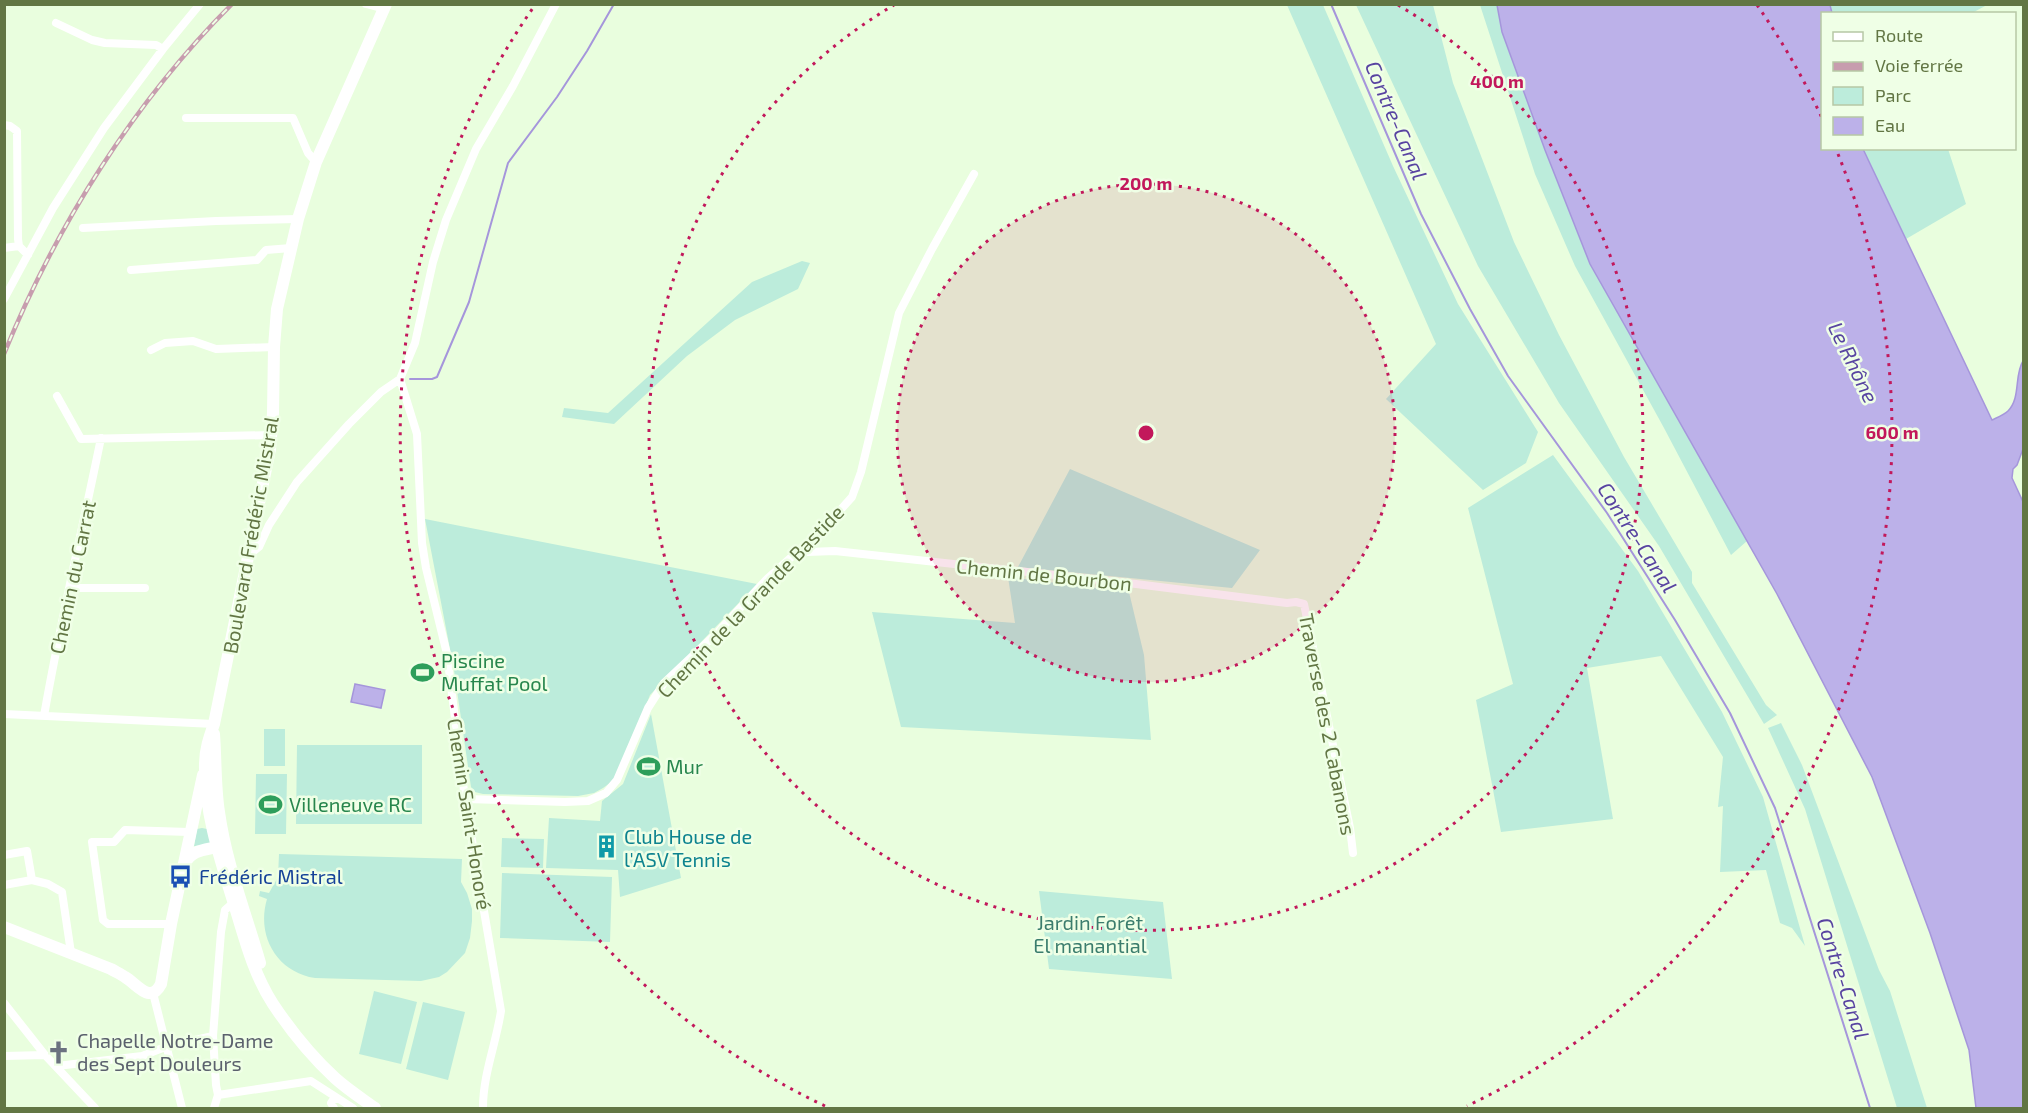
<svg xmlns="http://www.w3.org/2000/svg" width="2028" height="1113" font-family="'Exo 2',sans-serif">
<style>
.green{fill:#bcecdb}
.water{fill:#bcb1e9;stroke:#a596db;stroke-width:1.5}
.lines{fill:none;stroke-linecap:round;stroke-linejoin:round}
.stream{stroke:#a596db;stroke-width:2}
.street{stroke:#fff;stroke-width:8}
.secondary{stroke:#fff;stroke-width:12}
.rail-casing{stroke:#c79dae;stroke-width:4.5}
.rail{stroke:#efffe6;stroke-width:2;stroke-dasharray:7;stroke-linecap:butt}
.ring{fill:none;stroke:#c2185b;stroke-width:3;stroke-dasharray:3 6}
.labels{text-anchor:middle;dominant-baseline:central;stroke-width:5;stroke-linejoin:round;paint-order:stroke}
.street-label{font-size:20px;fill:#627644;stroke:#efffe6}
.leisure-label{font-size:20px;fill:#27864d;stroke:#efffe6;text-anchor:start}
.culture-label{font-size:20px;fill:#0d838f;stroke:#efffe6;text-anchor:start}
.transit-label{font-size:20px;fill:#164399;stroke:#efffe6;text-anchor:start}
.park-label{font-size:20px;fill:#3b7d6d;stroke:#efffe6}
.worship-label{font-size:20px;fill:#5b616d;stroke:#efffe6;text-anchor:start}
.water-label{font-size:21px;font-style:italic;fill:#5844a1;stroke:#efffe6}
.centre{fill:#c2185b;stroke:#efffe6;stroke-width:3}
.ring-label{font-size:18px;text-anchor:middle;font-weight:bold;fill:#c2185b;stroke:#efffe6;stroke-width:5;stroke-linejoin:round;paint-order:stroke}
</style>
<rect width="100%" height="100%" fill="#e9fede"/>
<path class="green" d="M 1287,5 L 1323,5 L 1393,166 L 1458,304 L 1538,432 L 1526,463 L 1483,490 L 1386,399 L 1436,344 Z
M 1356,5 L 1433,5 L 1453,83 L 1514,242 L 1559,335 L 1624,457 L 1692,572 L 1692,583 L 1766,705 L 1777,715 L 1764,724 L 1659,546 L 1559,403 L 1478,266 Z
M 1480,5 L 1497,5 L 1502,32 L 1545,150 L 1590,264 L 1747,541 L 1731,555 L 1664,428 L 1575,266 L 1535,174 Z
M 1830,5 L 1987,5 L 1972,13 L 1832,13 Z
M 1863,149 L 1948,149 L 1966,204 L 1906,239 Z
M 802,261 L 810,263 L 798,289 L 735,320 L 687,356 L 614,424 L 562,417 L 564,408 L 608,413 L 752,282 Z
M 1553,455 L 1638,571 L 1722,712 L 1763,797 L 1805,946 L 1792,928 L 1780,923 L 1766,870 L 1720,872 L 1723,806 L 1718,807 L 1723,757 L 1661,656 L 1587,668 L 1613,819 L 1501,832 L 1476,700 L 1513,684 L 1468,508 Z
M 1070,469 L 1260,550 L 1232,588 L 1018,567 Z
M 425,519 L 757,584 L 650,695 L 622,767 L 614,780 L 603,788 L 594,793 L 578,796 L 483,794 L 475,792 L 471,787 L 454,670 Z
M 1008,577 L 1129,592 L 1144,655 L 1151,740 L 901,727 L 872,612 L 1015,623 Z
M 651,714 L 681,878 L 620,897 L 618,870 L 546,868 L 549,818 L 600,821 L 602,801 L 623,784 Z
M 1781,723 L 1802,765 L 1879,970 L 1890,991 L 1927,1108 L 1897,1108 L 1805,809 L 1768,728 Z
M 264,729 L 285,729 L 285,766 L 264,766 Z
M 297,745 L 422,745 L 422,824 L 296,824 Z
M 256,774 L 287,774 L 286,834 L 255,834 Z
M 202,828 L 207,829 L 212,841 L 209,845 L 194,846 L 197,829 Z
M 502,838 L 544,839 L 543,868 L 501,867 Z
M 279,854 L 462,859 L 461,882 L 467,893 L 472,909 L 472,921 L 470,938 L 465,953 L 447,972 L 439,977 L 421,981 L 315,978 C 277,972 256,936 267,899 L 259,896 L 260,891 L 269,893 L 278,877 Z
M 502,873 L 612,877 L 610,942 L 500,938 Z
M 1039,891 L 1163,902 L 1172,979 L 1049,969 Z
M 374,991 L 417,1002 L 401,1064 L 359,1054 Z
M 423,1002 L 465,1012 L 448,1080 L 406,1069 Z"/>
<path class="water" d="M 1497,5 L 1830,5 L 1832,13 L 1822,14 L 1822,148 L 1863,149 L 1992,420 C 1996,418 2004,415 2008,411 C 2021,398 2014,375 2023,361 L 2023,449 L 2017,465 L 2013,469 L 2012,478 L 2024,504 L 2023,1108 L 1976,1108 L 1969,1050 L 1930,933 L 1872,777 L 1777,594 L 1590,264 L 1545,150 L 1502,32 Z
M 355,684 L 385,690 L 381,708 L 351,702 Z"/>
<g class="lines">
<path class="stream" d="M 1331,4 L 1421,214 L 1470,309 L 1508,376 L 1607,513 L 1675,620 L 1730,713 L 1775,808 L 1870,1108
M 410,379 L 432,379 L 437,377 L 469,302 L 508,163 L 557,97 L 587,51 L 614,4"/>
<path class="street" d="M 366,4 L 385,9
M 56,23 L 92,40 L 105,43 L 156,45 L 163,49
M 186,118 L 293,118 L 308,153 L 316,162
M 4,125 L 10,126 L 17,131 L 18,239 L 19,246 L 28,255
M 83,228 L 216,221 L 298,219
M 4,248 L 19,246
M 131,270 L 257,260 L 266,250 L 291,248
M 4,299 L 53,208 L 104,128 L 163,49 L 200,4
M 151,350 L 165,343 L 193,341 L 216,349 L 274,347
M 400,379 L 417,434 L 422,543 L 426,568 L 447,654 L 465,799 L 501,1011 C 496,1044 483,1074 483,1108
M 57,396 L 81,439 L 272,435
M 250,551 L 254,551 L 259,547 L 269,525 L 297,482 L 349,424 L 381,392 L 400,379 L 415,343 L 433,262 L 446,220 L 476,149 L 513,86 L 556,4
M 796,555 L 807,552 L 835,551 L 1136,584 L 1287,603 L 1296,602 L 1304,604 L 1350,828 L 1353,853
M 70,588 L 145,588
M 4,714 L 214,724
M 44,716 C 60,623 82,531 101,438
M 465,799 L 565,802 L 588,801 L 606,793 L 617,780 L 648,708 L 664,683 L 717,633 L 767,579 L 826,526 L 852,497 L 861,472 L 899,313 L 932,249 L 974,174
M 4,855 L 27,851 L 32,880 L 48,884 L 62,892 L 71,953
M 4,885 L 32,880
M 171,924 L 108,924 L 103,920 L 92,842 L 114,842 L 125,830 L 189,832
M 153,993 L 182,1108
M 4,1003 L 45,1055 L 95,1108
M 4,1056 L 45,1055
M 57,1066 L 142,1056 L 168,1046 L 213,1036
M 218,1095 L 311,1081 L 353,1108
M 214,1108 L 218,1095 L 216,1085 L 213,1036 L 221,932 L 225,910 L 233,903
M 334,1108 L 331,1103 L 335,1097"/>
<path class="secondary" d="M 214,734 C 216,761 215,787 219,812 C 226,863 246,914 260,963
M 185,863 C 192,850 204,850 217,847
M 4,927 L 111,969 C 116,972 121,974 125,977 C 137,984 150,1005 161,984 L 171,924 L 203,775
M 375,1108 C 361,1098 347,1089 335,1078 C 311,1056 291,1031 273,1004 C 254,975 245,940 235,907 C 221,862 204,812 205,764 C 205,750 209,738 214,724 L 270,449 L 273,413 L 274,347 L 277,309 L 298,219 L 316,162 L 386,4"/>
<defs>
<path id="rail" d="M 4,354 C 56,226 134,102 232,4"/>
</defs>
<use href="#rail" class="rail-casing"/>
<use href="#rail" class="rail"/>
</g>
<circle cx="1146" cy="433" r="249" fill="#c2185b" fill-opacity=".12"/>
<g class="ring">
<circle cx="1146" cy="433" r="249"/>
<path d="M1398 5A497 497 0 1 1 894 5"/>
<path d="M825 1106A746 746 0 0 1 535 5M1757 5A746 746 0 0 1 1822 118M1838 154A746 746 0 0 1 1467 1106"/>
</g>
<defs>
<symbol id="stadium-bare" viewBox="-9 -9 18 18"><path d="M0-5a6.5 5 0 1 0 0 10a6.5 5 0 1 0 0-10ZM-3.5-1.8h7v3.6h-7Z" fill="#2e9e5b" stroke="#efffe6" stroke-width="2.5" paint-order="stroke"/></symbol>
<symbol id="building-bare" viewBox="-9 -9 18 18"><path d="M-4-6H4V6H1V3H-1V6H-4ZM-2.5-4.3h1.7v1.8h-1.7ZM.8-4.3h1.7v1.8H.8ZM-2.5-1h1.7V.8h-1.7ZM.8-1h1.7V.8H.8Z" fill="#0f9aa8" stroke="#efffe6" stroke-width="2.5" paint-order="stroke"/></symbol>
<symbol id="bus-bare" viewBox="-9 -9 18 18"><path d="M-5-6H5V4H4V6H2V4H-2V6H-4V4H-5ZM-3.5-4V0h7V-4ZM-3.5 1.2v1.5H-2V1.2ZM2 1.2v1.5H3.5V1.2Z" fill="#1a4fb4" stroke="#efffe6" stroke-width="2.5" paint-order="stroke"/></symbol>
<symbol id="church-bare" viewBox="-9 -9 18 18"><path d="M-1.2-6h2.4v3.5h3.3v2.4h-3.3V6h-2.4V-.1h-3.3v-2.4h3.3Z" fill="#6b7280" stroke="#efffe6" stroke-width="2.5" paint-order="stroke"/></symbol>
</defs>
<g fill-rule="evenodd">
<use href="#stadium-bare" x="406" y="656" width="33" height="33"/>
<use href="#stadium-bare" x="632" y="750" width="33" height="33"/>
<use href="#stadium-bare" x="254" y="788" width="33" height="33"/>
<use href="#building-bare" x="590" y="830" width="33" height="33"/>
<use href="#bus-bare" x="164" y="860" width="33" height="33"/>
<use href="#church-bare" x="42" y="1036" width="33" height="33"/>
</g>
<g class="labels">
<g class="street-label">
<text transform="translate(250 535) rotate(-80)">Boulevard Frédéric Mistral</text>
<text transform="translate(1044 574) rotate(6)">Chemin de Bourbon</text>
<text transform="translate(72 577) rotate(-78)">Chemin du Carrat</text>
<text transform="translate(750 601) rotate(-46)">Chemin de la Grande Bastide</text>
<text transform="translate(1328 724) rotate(79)">Traverse des 2 Cabanons</text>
<text transform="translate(470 814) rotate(81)">Chemin Saint-Honoré</text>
</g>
<g class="leisure-label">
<text x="441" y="660">Piscine<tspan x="441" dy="23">Muffat Pool</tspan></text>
<text x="666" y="766">Mur</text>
<text x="289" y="804">Villeneuve RC</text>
</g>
<g class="culture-label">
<text x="624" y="836">Club House de<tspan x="624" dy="23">l'ASV Tennis</tspan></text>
</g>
<g class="transit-label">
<text x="199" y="876">Frédéric Mistral</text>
</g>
<g class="park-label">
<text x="1090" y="922">Jardin Forêt<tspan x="1090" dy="23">El manantial</tspan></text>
</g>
<g class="worship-label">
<text x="77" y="1040">Chapelle Notre-Dame<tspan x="77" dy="23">des Sept Douleurs</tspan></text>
</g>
<g class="water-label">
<text transform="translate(1397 120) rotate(67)">Contre-Canal</text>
<text transform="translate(1854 362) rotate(64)">Le Rhône</text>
<text transform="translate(1638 537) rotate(57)">Contre-Canal</text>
<text transform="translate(1844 978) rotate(72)">Contre-Canal</text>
</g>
</g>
<circle cx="1146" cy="433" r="9" class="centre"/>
<g class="ring-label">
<text x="1497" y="88">400 m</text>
<text x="1146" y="190">200 m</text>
<text x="1892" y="439">600 m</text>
</g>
<rect width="2028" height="1113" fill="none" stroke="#627644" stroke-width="12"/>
<rect x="1821" y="12" width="195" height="138" fill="#efffe6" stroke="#b7c8a5" stroke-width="1.5"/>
<rect x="1833" y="32" width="30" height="9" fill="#ffffff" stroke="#b7c8a5" stroke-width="1.5"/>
<text x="1875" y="42" font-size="18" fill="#627644">Route</text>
<rect x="1833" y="62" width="30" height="9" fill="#c79dae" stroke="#b7c8a5" stroke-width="1.5"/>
<text x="1875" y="72" font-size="18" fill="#627644">Voie ferrée</text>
<rect x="1833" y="87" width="30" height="18" fill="#bcecdb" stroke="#b7c8a5" stroke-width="1.5"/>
<text x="1875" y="102" font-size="18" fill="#627644">Parc</text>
<rect x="1833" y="117" width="30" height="18" fill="#bcb1e9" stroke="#b7c8a5" stroke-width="1.5"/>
<text x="1875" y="132" font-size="18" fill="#627644">Eau</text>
</svg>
